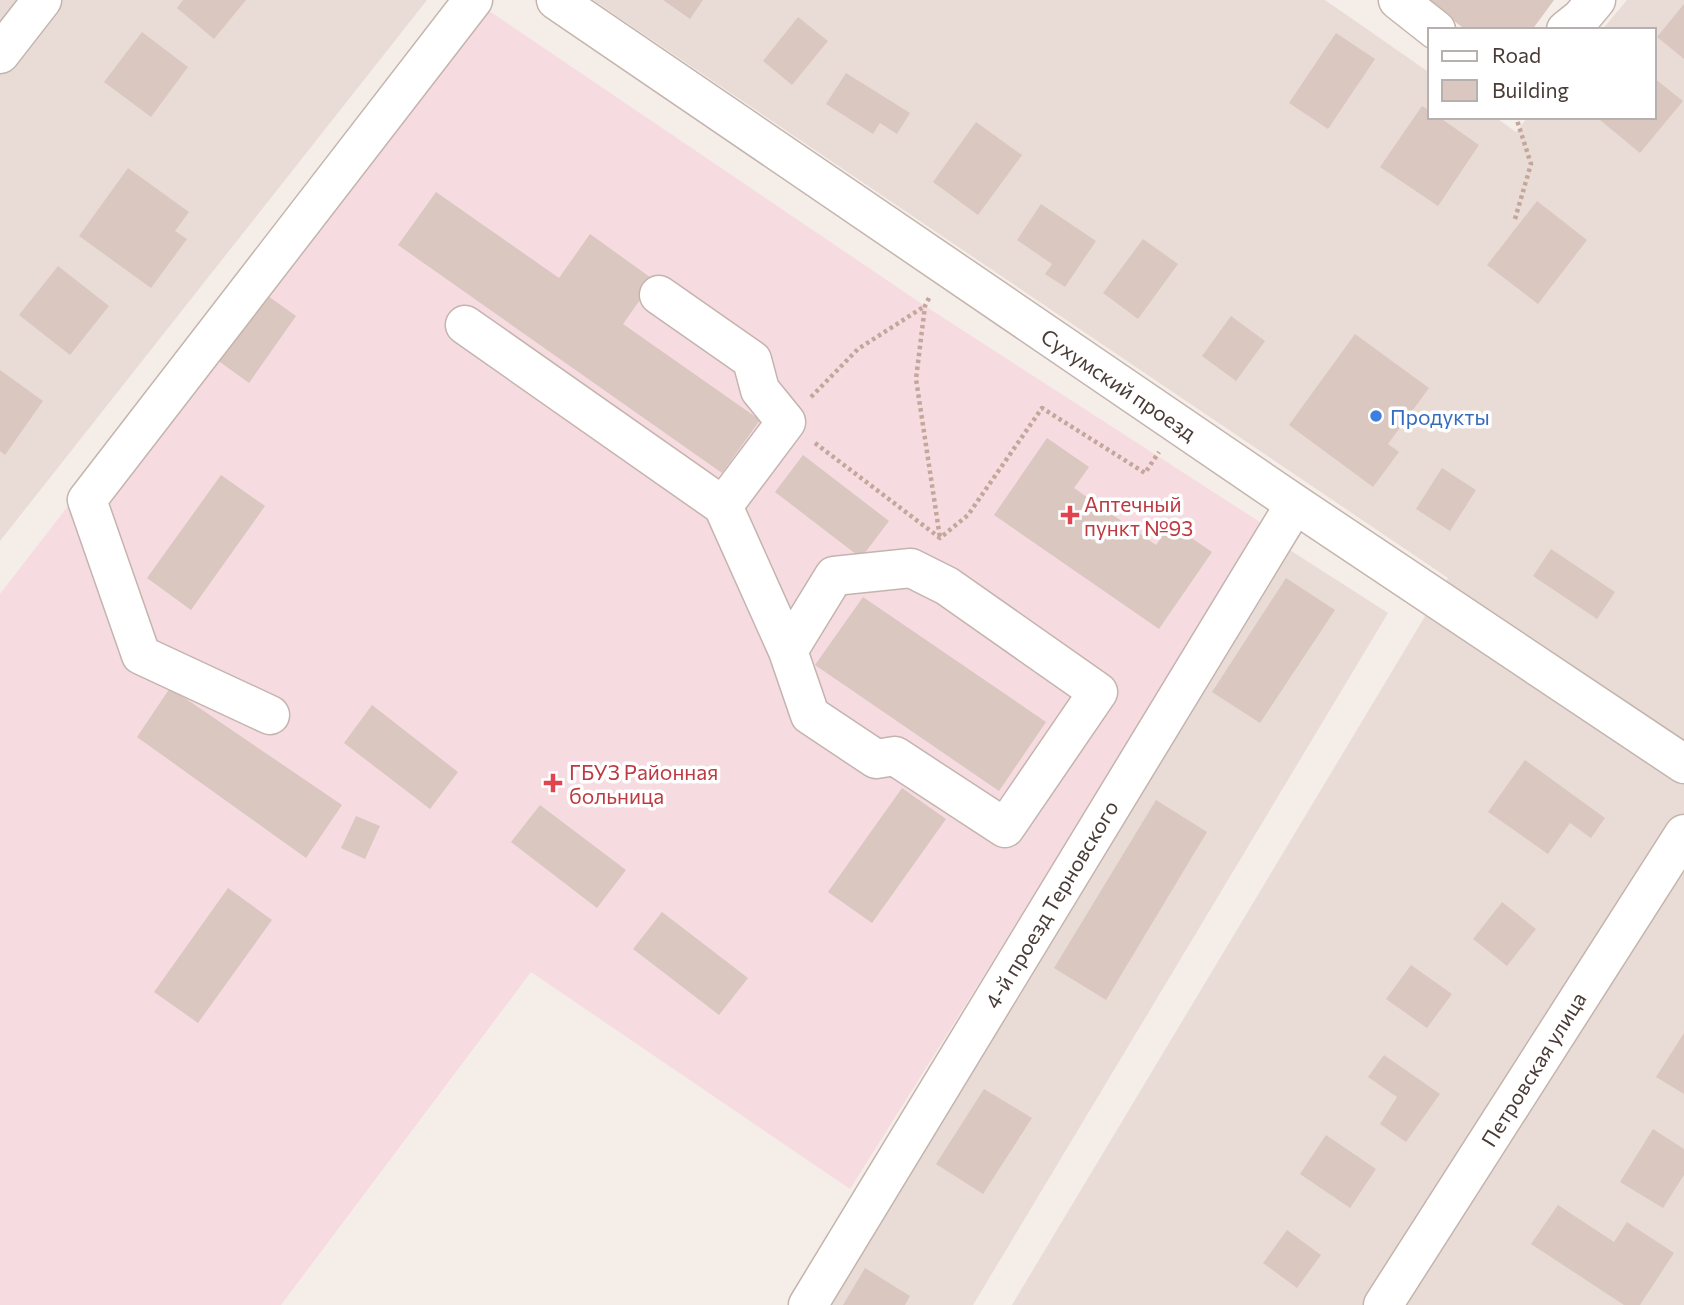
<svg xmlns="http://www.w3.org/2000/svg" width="1684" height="1305" font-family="Commissioner,sans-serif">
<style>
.residential{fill:#e9dcd6}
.medical{fill:#f6dbe1}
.building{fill:#dac7c0}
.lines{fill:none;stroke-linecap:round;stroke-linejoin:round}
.minor-casing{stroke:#c4b4ad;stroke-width:41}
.path{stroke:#c4a79a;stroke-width:4.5;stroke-dasharray:3.5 3.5;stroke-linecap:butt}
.minor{stroke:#fff;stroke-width:38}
.shop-dot{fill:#3f7fe0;stroke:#fff;stroke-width:2.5}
.health-dot{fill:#e0444e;stroke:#fff;stroke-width:2.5}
.labels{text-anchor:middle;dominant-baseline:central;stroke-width:7;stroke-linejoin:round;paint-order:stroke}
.street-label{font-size:21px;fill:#493b36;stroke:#fff}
.shop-label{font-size:21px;fill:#366cbe;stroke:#fff;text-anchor:start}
.health-label{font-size:21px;fill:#be3a42;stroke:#fff;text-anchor:start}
</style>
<rect width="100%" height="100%" fill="#f5ede8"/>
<path class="residential" d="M 0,0 L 427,0 L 0,541 Z
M 593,0 L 1325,0 L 1430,73 L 1430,117 L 1495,117 L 1516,132 L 1528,117 L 1654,117 L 1654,30 L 1602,30 L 1627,0 L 1684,0 L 1684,1305 L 1012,1305 L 1448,578 Z
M 1282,545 L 1388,613 L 973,1305 L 809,1305 Z"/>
<path class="medical" d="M 473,0 L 925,306 L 1266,526 L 850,1189 L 531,972 L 281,1305 L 0,1305 L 0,594 L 185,355 Z"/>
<path class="building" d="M 183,0 L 246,0 L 214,39 L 177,8 Z
M 663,0 L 703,0 L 690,19 Z
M 1426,0 L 1554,0 L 1532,30 L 1466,30 Z
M 1684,4 L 1684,59 L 1657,37 Z
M 798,17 L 828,41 L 792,85 L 763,61 Z
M 142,32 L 188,67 L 151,117 L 104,82 Z
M 1336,33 L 1375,59 L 1328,129 L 1289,103 Z
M 846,73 L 910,113 L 897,134 L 880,123 L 873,134 L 826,104 Z
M 1654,78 L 1683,101 L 1640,153 L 1600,120 L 1602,117 L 1654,117 Z
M 1422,106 L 1430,111 L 1430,117 L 1439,117 L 1479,145 L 1438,206 L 1380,167 Z
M 976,122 L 1022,155 L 978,215 L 933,182 Z
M 128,168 L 189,212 L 175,231 L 187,239 L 151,288 L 79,236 Z
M 436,192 L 559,278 L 590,234 L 654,280 L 623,324 L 760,420 L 722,473 L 398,245 Z
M 1537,201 L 1587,240 L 1538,304 L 1487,265 Z
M 1041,204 L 1096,241 L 1065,287 L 1045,274 L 1052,264 L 1017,240 Z
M 1143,239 L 1178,264 L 1138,319 L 1103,293 Z
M 58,266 L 109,306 L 70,355 L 19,315 Z
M 261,291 L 296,316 L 249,383 L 213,357 Z
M 1231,316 L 1265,341 L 1236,381 L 1202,356 Z
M 1355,334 L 1429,388 L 1388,444 L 1399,452 L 1373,487 L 1289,425 Z
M 0,370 L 43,401 L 5,455 L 0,451 Z
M 1047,438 L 1089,467 L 1074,488 L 1156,545 L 1171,524 L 1212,552 L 1159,629 L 994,515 Z
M 803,455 L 889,521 L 861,558 L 775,492 Z
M 1442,468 L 1476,490 L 1450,531 L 1416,509 Z
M 221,475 L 265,506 L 191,610 L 147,578 Z
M 1551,549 L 1615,592 L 1597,619 L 1533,576 Z
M 1286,578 L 1335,610 L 1260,723 L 1212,692 Z
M 863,597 L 1046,722 L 999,791 L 815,665 Z
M 170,688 L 342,805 L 306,858 L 137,737 Z
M 372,705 L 458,772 L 430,809 L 344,743 Z
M 1525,760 L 1605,818 L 1591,838 L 1570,823 L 1548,854 L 1488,812 Z
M 902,788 L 946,819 L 872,923 L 828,892 Z
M 1156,800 L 1207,832 L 1106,1000 L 1054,968 Z
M 540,805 L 626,870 L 597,908 L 511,842 Z
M 356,816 L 380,826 L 365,859 L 341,848 Z
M 228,888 L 272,920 L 198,1023 L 154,992 Z
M 1502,902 L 1536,929 L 1507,966 L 1473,939 Z
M 662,912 L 748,978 L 719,1015 L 633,949 Z
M 1411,965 L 1452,994 L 1427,1028 L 1386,999 Z
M 1684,1033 L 1684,1094 L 1656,1077 Z
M 1384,1055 L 1440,1094 L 1406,1142 L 1380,1124 L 1397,1097 L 1368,1077 Z
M 984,1089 L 1032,1118 L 983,1194 L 936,1164 Z
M 1653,1129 L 1684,1149 L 1684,1175 L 1663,1208 L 1620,1182 Z
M 1326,1135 L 1376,1169 L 1350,1208 L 1300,1174 Z
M 1558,1205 L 1614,1242 L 1627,1222 L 1674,1253 L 1640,1305 L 1624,1305 L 1531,1244 Z
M 1287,1230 L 1321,1255 L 1297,1288 L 1263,1263 Z
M 865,1268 L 910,1296 L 905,1305 L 843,1305 Z"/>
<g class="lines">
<defs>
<path id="minor" d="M 556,0 L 1295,504 L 1684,764
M 1398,0 L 1436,30
M 1566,30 L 1581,18 L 1596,0
M 0,54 L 42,0
M 659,295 L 752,360 L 760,390 L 786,422 L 723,506 L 788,651 L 810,715 L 876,759 L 895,756 L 1005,828 L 1098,692 L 947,586 L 911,568 L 834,576 L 788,651
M 465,325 L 723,506
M 270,715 L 141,655 L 87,500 L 473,0
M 808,1305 L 1295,504
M 1383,1305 L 1684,834"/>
</defs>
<use href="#minor" class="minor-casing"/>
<path class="path" d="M 1515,219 L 1531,164 L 1516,117
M 929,298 L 925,306 L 916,379 L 940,538
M 811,397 L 858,349 L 925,306
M 815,443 L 940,538 L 968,515 L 1042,408 L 1145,473 L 1159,452"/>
<use href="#minor" class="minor"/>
</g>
<circle class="shop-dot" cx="1376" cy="416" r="7"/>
<g class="health-dot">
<path d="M1066.5 504.5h7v7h7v7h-7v7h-7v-7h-7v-7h7z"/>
<path d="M549.5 772.5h7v7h7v7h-7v7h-7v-7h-7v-7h7z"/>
</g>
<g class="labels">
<g class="street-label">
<text transform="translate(1119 384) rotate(34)">Сухумский проезд</text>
<text transform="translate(1051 904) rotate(-59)">4-й проезд Терновского</text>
<text transform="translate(1533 1069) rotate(-58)">Петровская улица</text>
</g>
<g class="shop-label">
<text x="1390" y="416">Продукты</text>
</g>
<g class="health-label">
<text x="1084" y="503">Аптечный<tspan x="1084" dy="24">пункт №93</tspan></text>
<text x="569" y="771">ГБУЗ Районная<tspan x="569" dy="24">больница</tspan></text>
</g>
</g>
<rect x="1428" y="28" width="228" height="91" fill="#ffffff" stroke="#b6b1af" stroke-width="2"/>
<rect x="1442" y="51" width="35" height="10" fill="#ffffff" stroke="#b6b1af" stroke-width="2"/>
<text x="1492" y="63" font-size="21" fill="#493b36">Road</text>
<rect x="1442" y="80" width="35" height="21" fill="#dac7c0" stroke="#b6b1af" stroke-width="2"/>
<text x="1492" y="98" font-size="21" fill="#493b36">Building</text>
</svg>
